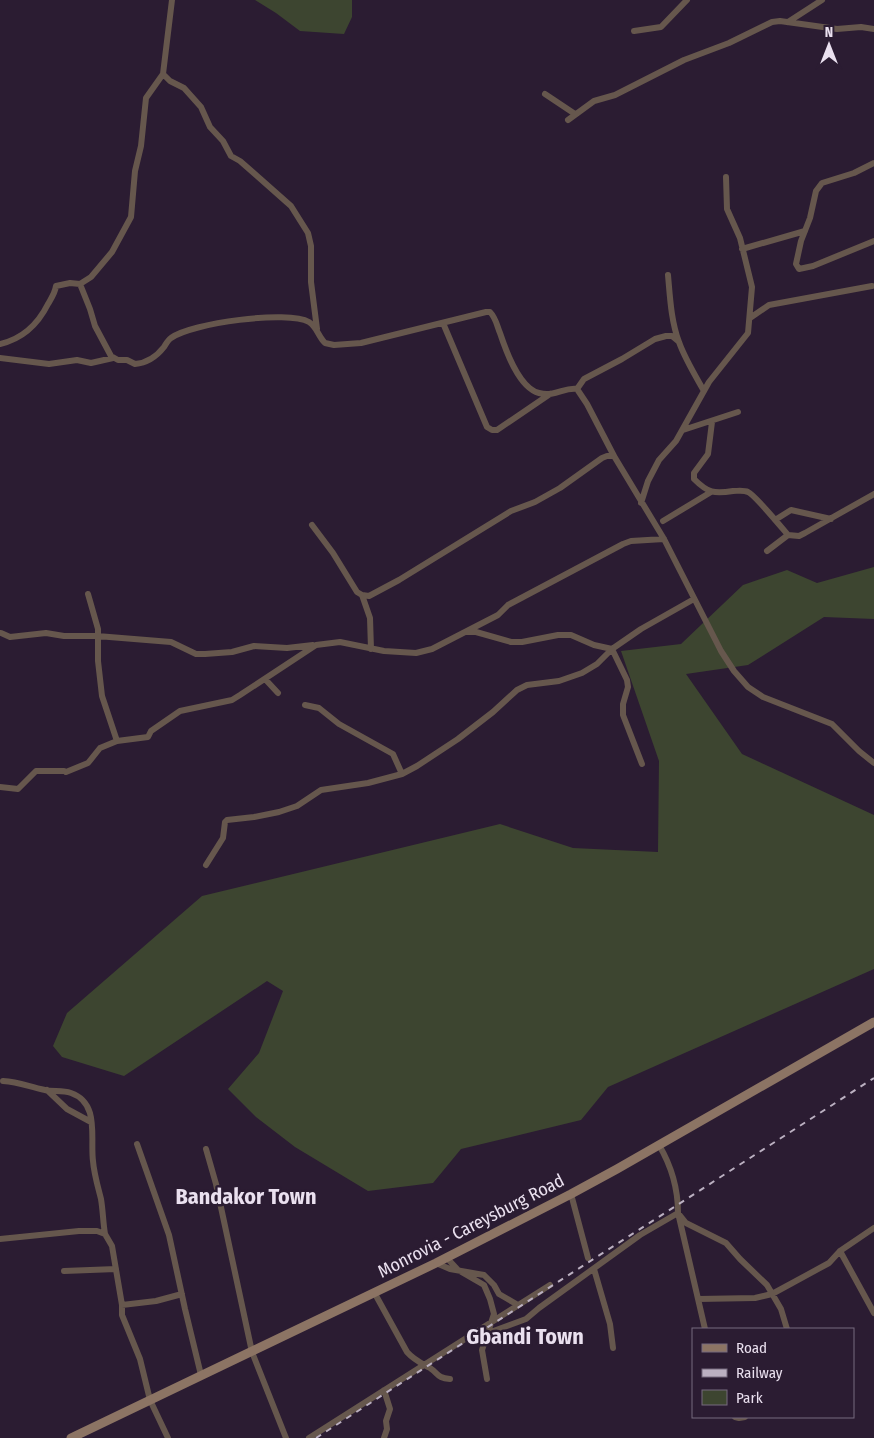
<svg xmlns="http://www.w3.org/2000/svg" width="874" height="1438" font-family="'Fira Sans Condensed',sans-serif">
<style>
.green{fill:#3d4530}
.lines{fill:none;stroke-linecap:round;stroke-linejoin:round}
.minor{stroke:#66574d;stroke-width:6}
.secondary{stroke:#8c7464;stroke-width:9}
.rail{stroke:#bbb0c1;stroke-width:2;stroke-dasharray:6 6;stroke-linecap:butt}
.labels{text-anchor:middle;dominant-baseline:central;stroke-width:5;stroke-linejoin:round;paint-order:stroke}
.street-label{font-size:18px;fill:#eae0ef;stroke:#2b1c32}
.district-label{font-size:22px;font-weight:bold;fill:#eae0ef;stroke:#2b1c32}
</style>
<rect width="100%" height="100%" fill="#2b1c32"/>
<path class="green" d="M 255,0 L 352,0 L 352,17 L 344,34 L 300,31 L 276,13 Z
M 874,567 L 874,619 L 824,617 L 748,665 L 686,674 L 742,754 L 874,815 L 874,969 L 608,1087 L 581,1120 L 461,1149 L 433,1183 L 368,1191 L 295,1147 L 256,1117 L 228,1089 L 259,1053 L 283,991 L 267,981 L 124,1076 L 62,1057 L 53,1046 L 67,1013 L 202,896 L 500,824 L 573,848 L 658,852 L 659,761 L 621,651 L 681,644 L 743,585 L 787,570 L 817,583 Z"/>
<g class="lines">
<path class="minor" d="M 788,22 L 822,0
M 634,31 L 661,27 L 687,0
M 163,74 L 170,81 L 184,88 L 201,107 L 210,127 L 223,141 L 231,156 L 240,161 L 291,206 L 308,233 L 311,246 L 311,282 L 317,329
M 545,94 L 575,114
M 568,120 L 594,101 L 615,95 L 684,60 L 729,43 L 772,22 L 780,21 L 837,29 L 861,27 L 874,29
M 874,163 L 854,173 L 822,183 L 816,191 L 810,218 L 801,241 L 796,264 L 799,269 L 813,266 L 874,241
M 742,249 L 805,231
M 668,275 C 670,297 671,321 679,342 C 685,359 695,375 704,391
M 80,284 L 90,309 L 95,326 L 111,356 L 118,360 L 127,360 L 135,364 C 147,363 157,356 164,347 C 166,344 168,340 171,338 C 191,323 288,310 309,322 C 317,327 318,336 325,343 L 334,345 L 361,343 L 486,312 L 490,312 C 496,318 497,326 500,333 C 506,351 519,388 539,393 C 556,397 564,387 577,389 L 587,404 L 614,456 L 664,539 L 721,651 L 734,671 L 748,687 L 763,697 L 832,724 L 859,751 L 874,763
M 750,318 L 769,305 L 872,286
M 443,323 L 487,427 L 492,430 L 497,430 L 550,394
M 0,344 C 22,339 38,324 48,304 C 52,297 55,293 56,286 L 70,283 L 80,284 L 91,277 L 112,252 L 131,217 L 135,171 L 141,146 L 146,98 L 163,74 L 172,0
M 0,358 L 49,364 L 77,360 L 91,363 L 113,358
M 577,389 L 584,379 L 622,359 L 655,339 L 666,336 L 672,336 L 678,341
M 712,422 L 708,454 L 694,473 L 694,479 C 708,493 714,494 733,491 C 738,491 744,490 748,492 C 755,495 782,528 788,535 L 799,536 L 805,533 L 874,494
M 683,430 L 738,412
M 641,503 L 648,481 L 659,460 L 676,441 L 709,382 L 748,333 L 752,287 L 740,238 L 727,209 L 726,177
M 775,520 L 791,510 L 831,519
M 663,521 L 711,492
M 312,525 L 333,553 L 357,592 L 362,595 L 369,596 L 399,580 L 511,511 L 535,502 L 560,488 L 602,458 L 607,456 L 614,456
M 767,551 L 788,535
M 88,594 L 98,629 L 98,661 L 102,696 L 117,741
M 362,595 L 370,618 L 371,649
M 467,632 L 476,632 L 511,642 L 522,642 L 558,635 L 571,635 L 594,645 L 612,649 L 627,680 L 628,687 L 623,704 L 623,715 L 642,764
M 1,633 L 10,637 L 46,633 L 64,636 L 97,636 L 171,642 L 196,654 L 205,654 L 232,652 L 254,646 L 287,648 L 313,645
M 265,679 L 278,693
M 305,705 L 319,708 L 339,724 L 393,754 L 402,774
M 66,772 L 88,763 L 100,748 L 117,741 L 148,737 L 151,731 L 180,711 L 232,700 L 240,695 L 316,645 L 340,642 L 384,651 L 416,653 L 432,649 L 498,615 L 508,605 L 623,544 L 631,541 L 664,539
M 0,787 L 18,789 L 36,771 L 64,771
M 206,865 L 223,838 L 225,822 L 227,820 L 254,817 L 279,812 L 297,806 L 321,790 L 368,783 L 402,774 L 417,766 L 458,739 L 493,712 L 517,690 L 527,685 L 559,681 L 582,673 L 597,664 L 612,649 L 641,629 L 694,599
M 3,1081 C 20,1082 29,1087 45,1090 C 53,1092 62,1090 71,1093 C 100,1103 90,1138 93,1161 C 94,1174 98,1187 101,1199 C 103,1211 103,1222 105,1234
M 47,1090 L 67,1109 L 91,1122
M 137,1144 L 169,1235 L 185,1309 L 201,1375
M 206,1149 L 216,1184 L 252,1352 L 286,1438
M 571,1194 L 588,1258
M 678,1213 L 686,1223 L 726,1243 L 740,1259 L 767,1285 L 781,1309 L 787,1329
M 679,1217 L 705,1329
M 0,1239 L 79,1231 L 97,1231 L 105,1234 L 112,1246 L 122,1305 L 122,1315 L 140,1359 L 150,1400 L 168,1438
M 840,1251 L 874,1313
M 446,1257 L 458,1270 L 484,1285 L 490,1299 L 494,1314 L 482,1350 L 487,1379
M 436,1263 L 450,1269 L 484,1275 L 494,1285 L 499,1294 L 518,1305
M 594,1269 L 610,1324 L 613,1348
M 64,1271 L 116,1269
M 374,1292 L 407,1352 C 414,1360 421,1363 430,1368 C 439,1374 437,1378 450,1379
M 698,1299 L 755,1298 L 772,1294 L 829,1263 L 840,1251 L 874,1228
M 122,1305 L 156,1301 L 182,1294
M 488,1333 L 526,1319 L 539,1308 L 640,1235 L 678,1213 C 678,1188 672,1167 659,1145
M 384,1390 L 390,1409 L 386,1421 L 387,1429 L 384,1438
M 735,1417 L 739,1418 L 745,1417
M 309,1438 L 550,1285"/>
<path class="secondary" d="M 71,1438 L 436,1263 L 571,1194 L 617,1169 L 874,1022"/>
<path class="rail" d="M 316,1438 L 874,1078"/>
</g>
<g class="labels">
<g class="street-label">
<text transform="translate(471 1226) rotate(-27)">Monrovia - Careysburg Road</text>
</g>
<g class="district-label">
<text x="246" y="1196">Bandakor Town</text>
<text x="525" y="1336">Gbandi Town</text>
</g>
</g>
<rect x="692" y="1328" width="162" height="90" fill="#2b1c32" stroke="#776a7e"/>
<rect x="702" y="1344" width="25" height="8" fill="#8c7464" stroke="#776a7e"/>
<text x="736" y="1353" font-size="15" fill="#eae0ef">Road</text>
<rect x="702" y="1369" width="25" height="8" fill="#bbb0c1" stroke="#776a7e"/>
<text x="736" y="1378" font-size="15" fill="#eae0ef">Railway</text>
<rect x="702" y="1390" width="25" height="15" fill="#3d4530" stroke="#776a7e"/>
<text x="736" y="1403" font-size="15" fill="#eae0ef">Park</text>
<g transform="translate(829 45)" stroke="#2b1c32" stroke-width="4" paint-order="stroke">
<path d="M0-4L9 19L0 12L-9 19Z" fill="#eae0ef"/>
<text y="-8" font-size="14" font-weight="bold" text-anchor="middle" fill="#eae0ef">N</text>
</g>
</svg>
